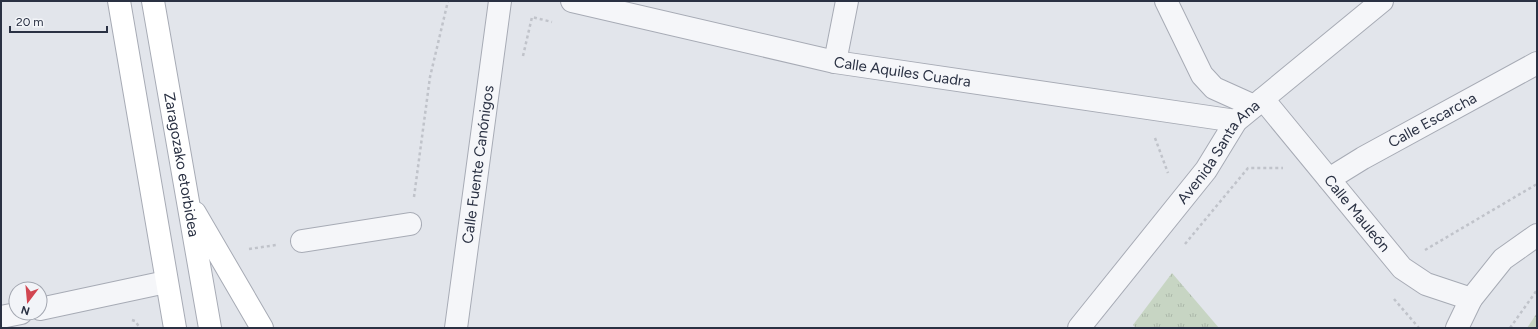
<svg xmlns="http://www.w3.org/2000/svg" width="1538" height="329" font-family="Figtree,sans-serif">
<style>
.grass{fill:url(#grass-tufts)}
.forest{fill:url(#forest-firs)}
.lines{fill:none;stroke-linecap:round;stroke-linejoin:round}
.street-casing{stroke:#a7abb5;stroke-width:24}
.secondary-casing{stroke:#a7abb5;stroke-width:24}
.path{stroke:#c0c3ca;stroke-width:2.5;stroke-dasharray:3 3;stroke-linecap:butt}
.street{stroke:#f5f6f9;stroke-width:22}
.secondary{stroke:#fff;stroke-width:22}
.labels{text-anchor:middle;dominant-baseline:central;stroke-width:4;stroke-linejoin:round;paint-order:stroke}
.street-label{font-size:15px;fill:#2a3143;stroke:#f2f4f8}
</style>
<defs>
<pattern id="grass-tufts" width="24" height="20" patternUnits="userSpaceOnUse"><rect width="24" height="20" fill="#c7d5c3"/><path d="M3 7l-1-3M5 7V3M7 7l1-3M15 17l-1-3M17 17v-4M19 17l1-3" fill="none" stroke="#abb7a9"/></pattern>
<pattern id="forest-firs" width="22" height="20" patternUnits="userSpaceOnUse"><rect width="22" height="20" fill="#c7d5c3"/><path d="M5 1l3.5 6h-7zM16 11l3.5 6h-7z" fill="#abb7a9"/></pattern>
</defs>
<rect width="100%" height="100%" fill="#e2e5eb"/>
<path class="grass" d="M 1172,273 L 1219,328 L 1136,328 L 1133,325 Z"/>
<path class="forest" d="M 1537,313 L 1537,328 L 1527,328 Z"/>
<g class="lines">
<defs>
<g id="street">
<path id="s1" d="M 572,1 L 835,62 L 1236,121"/>
<path d="M 1166,1 L 1202,75 L 1214,88 L 1254,106"/>
<path d="M 835,62 L 847,1"/>
<path id="s2" d="M 1263,99 L 1402,268 L 1426,284 L 1471,299"/>
<path id="s3" d="M 1329,179 L 1363,158 L 1537,63"/>
<path d="M 302,241 L 410,224"/>
<path d="M 40,309 L 166,282"/>
<path d="M 1,317 L 21,313"/>
<path id="s4" d="M 456,328 L 500,1"/>
<path id="s5" d="M 1079,328 L 1206,170 L 1236,121 L 1382,1"/>
<path d="M 1457,328 L 1471,299 L 1503,259 L 1537,235"/>
</g>
<g id="secondary">
<path d="M 119,1 L 175,328"/>
<path id="s6" d="M 153,1 L 210,328"/>
<path d="M 195,213 L 262,328"/>
</g>
</defs>
<use href="#street" class="street-casing"/>
<use href="#secondary" class="secondary-casing"/>
<path class="path" d="M 523,56 L 532,17 L 552,22
M 1155,138 L 1168,173
M 414,197 L 430,77 L 448,1
M 1185,244 L 1248,168 L 1283,168
M 249,249 L 276,245
M 1425,250 L 1537,184
M 1394,299 L 1419,328
M 132,320 L 135,321 L 140,328
M 1510,328 L 1537,290"/>
<use href="#street" class="street"/>
<use href="#secondary" class="secondary"/>
</g>
<g class="labels">
<g class="street-label">
<text stroke="none"><textPath href="#s1" startOffset="338">Calle Aquiles Cuadra</textPath></text>
<text stroke="none"><textPath href="#s3" startOffset="119">Calle Escarcha</textPath></text>
<text stroke="none"><textPath href="#s5" startOffset="225">Avenida Santa Ana</textPath></text>
<text stroke="none"><textPath href="#s6" startOffset="166">Zaragozako etorbidea</textPath></text>
<text stroke="none"><textPath href="#s4" startOffset="165">Calle Fuente Canónigos</textPath></text>
<text stroke="none"><textPath href="#s2" startOffset="148">Calle Mauleón</textPath></text>
</g>
</g>
<rect width="1538" height="329" fill="none" stroke="#2a3143" stroke-width="4"/>
<g transform="translate(28 301) rotate(196)"><circle r="19" fill="#f2f4f8" stroke="#a2a6b0"/>
<path d="M0-3L7 15L0 10L-7 15Z" fill="#d14651"/>
<text y="-6" font-size="11" font-weight="bold" text-anchor="middle" fill="#2a3143">N</text>
</g>
<path d="M10 26v6h97v-6" fill="none" stroke="#2a3143" stroke-width="2"/>
<text x="16" y="26" font-size="12" fill="#2a3143" stroke="#f2f4f8" stroke-width="3" paint-order="stroke">20 m</text>
</svg>
